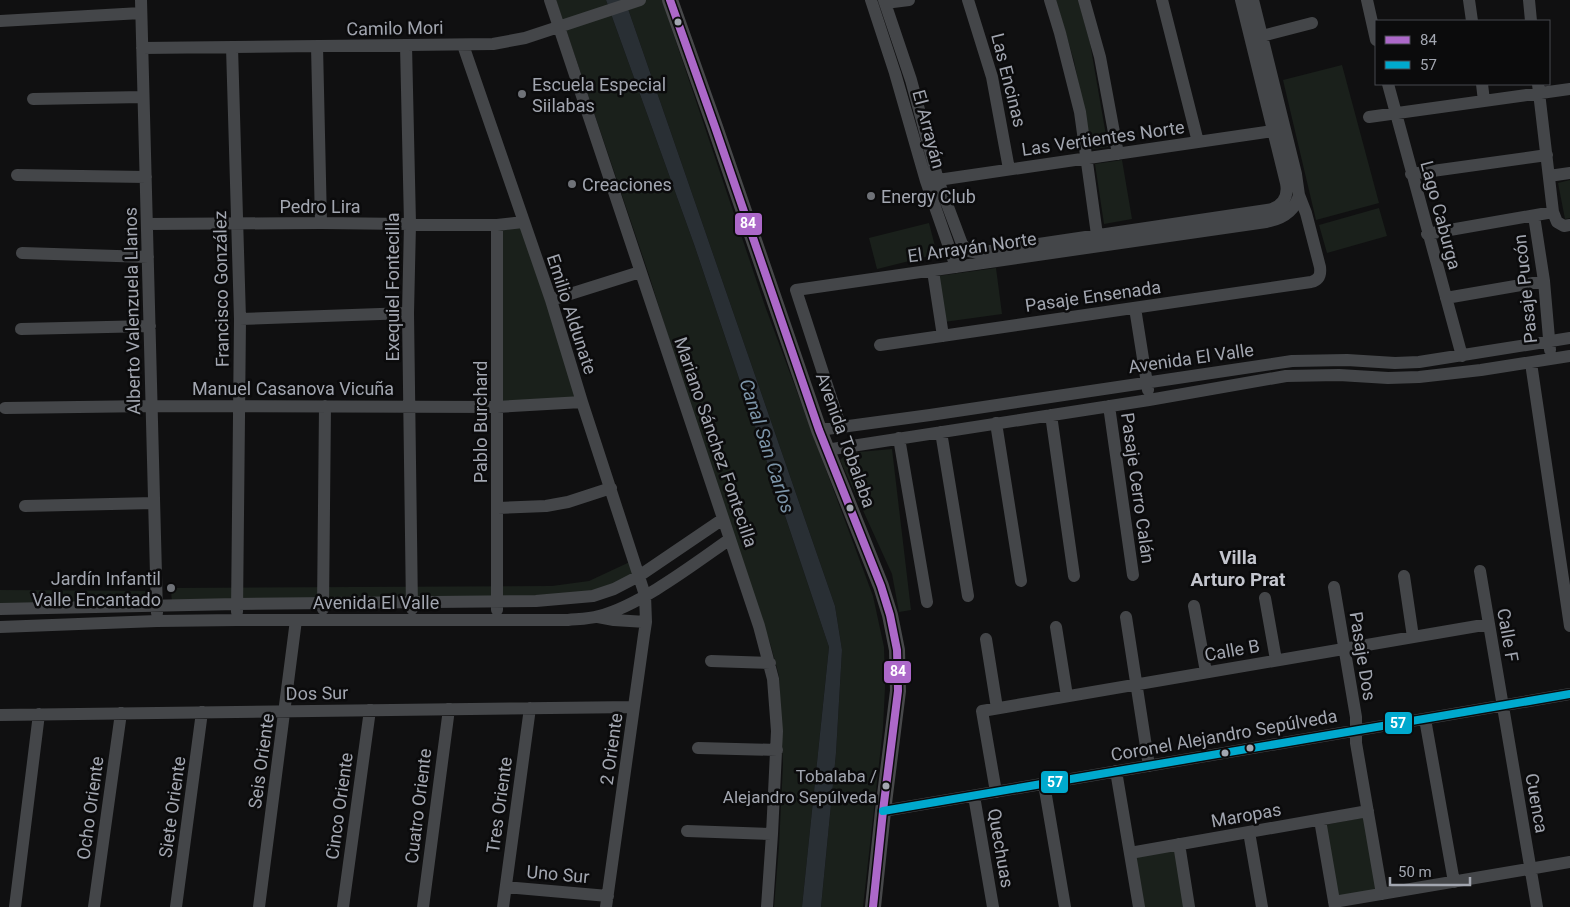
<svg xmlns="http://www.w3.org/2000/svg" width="1570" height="907" font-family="Roboto,sans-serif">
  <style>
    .green { fill: #1a201b }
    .water { fill: #292f34 }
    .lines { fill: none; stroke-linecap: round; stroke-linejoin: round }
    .minor { stroke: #444649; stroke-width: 12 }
    .major { stroke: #47484a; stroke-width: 16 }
    .bus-1-casing { stroke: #0b0b0c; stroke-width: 11 }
    .bus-2-casing { stroke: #0b0b0c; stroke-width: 11 }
    .bus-1 { stroke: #ac68c9; stroke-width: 8 }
    .bus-2 { stroke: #00a9ce; stroke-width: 8 }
    .bus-dot { fill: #a2a6b0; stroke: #0b0b0c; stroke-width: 2 }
    .poi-dot { fill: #6f7278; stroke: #0b0b0c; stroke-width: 2 }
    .labels { text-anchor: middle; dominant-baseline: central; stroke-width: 5; stroke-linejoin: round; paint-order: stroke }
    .bus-label { font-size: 17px; fill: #a2a6b0; stroke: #0b0b0c; text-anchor: end }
    .street-label { font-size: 18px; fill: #a2a6b0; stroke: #0b0b0c }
    .poi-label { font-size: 18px; fill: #a2a6b0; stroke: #0b0b0c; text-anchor: start }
    .water-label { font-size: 19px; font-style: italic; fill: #7c94a8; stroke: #0b0b0c }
    .neighbourhood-label { font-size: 19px; font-weight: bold; fill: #c3c5cd; stroke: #0b0b0c }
    .line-badge { stroke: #0b0b0c; stroke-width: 2 }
    .badge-label { font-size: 14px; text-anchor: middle; font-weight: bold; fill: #fff }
  </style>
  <rect width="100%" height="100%" fill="#101011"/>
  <path class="green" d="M556 0H606L695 247 829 647 802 907H774L779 846 783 764 779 676 770 643 729 532 649 275Z
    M625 0H662L765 306 873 596 884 647 885 687 883 728 863 907H821L836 753 842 650 835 606Z
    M1056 0H1078L1090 43 1108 147 1092 149 1074 61Z
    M1342 65 1379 203 1316 220 1283 80Z
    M1122 160 1132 219 1104 224 1095 164Z
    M1570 180V218L1565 219 1558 183Z
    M1379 208 1387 236 1327 253 1319 225Z
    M523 222 582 402 497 407V225Z
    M929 223 937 254 877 269 869 238Z
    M996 268 1002 314 944 322 938 276Z
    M892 449 911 610 899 612 892 574 840 460 848 453Z
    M634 560 639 576 593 596 172 605 171 588 552 586 589 581Z
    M0 590 157 591V606L0 609Z
    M1367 817 1380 891 1336 899 1324 825Z
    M1177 850 1187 907H1142L1133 858Z"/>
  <path class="water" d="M606 0H625L835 606 842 650 836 753 821 907H802L829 647 695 247Z"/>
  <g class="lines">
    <path class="minor" d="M141 0 157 613
      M550 0 759 626 773 679 777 731 772 834 767 907
      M871 0 895 73 926 181 956 267
      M884 0 911 80 938 180 962 244 968 251 977 253 1267 210C1281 208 1289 198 1286 183L1241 0
      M968 0 992 77 1009 169
      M1050 0 1060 33 1080 112 1098 242
      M1084 0 1100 57 1118 154
      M1162 0 1198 142
      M1367 0 1376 40
      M1469 0 1472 21
      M1529 0 1531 21
      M885 3 909 0
      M0 21 141 13
      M1262 36 1312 23
      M406 45 410 224 408 313 412 609
      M463 45 551 300 582 402 645 595 646 622 644 635 606 907
      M317 46 321 223
      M232 47 240 319 237 612
      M142 48 493 44 525 38 640 0
      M1388 84 1462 356
      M1482 84 1484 101
      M1538 84 1553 212 1557 222 1564 226 1570 225
      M33 99 143 97
      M1369 117 1570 89
      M1411 174 1547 155
      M17 175 146 177
      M1549 176 1570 173
      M938 180 1273 131
      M1534 216 1544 281 1550 350
      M147 224 321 223 497 225 523 222
      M497 225V610
      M1427 234 1553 212
      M22 253 148 257
      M933 271 943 336
      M1446 298 1544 281
      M551 300 640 272
      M1135 308 1148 390
      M240 319 408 313
      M21 329 150 326
      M880 345 1311 282C1319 280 1321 275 1320 267L1306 213 1299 195 1296 174 1253 0
      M1531 363 1570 626
      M1109 406 1133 575
      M5 408 152 406 497 407 582 402
      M1051 415 1074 576
      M996 423 1021 581
      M841 428 796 290 1266 222C1282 219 1295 211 1299 195
      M819 430 930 415 1292 361 1347 360 1395 363 1419 362 1570 338
      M941 432 968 596
      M899 438 927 602
      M826 450 1149 400 1286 376 1339 375 1388 378 1419 377 1481 370 1570 356
      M25 506 154 503
      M498 508 546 506 568 502 611 488
      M1480 571 1537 907
      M1404 576 1413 637
      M1334 587 1356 717V743L1382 894
      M1265 598 1276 660
      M1194 606 1206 672
      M0 609 237 604 536 601 593 596 614 589 639 576 723 519
      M323 609 325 406
      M598 617 614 620 646 622
      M1126 617 1149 766
      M0 627 157 621 237 620H568C578 619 589 619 599 616 641 605 694 564 730 539
      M1056 627 1067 696
      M986 639 997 708
      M711 661 770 663
      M0 715 634 707
      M1425 719 1454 882
      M698 748 777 750
      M1116 771 1139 907
      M1044 784 1065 907
      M996 792 982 711 1489 624
      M974 796 993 907
      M883 811 1570 694
      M1320 820 1335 907
      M687 831 772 834
      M1249 832 1262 907
      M1179 844 1189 907
      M1130 853 1368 811
      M506 887 608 896
      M1334 902 1570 862
      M15 907 39 714
      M94 907 121 713
      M176 907 202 712
      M259 907 296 620
      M343 907 370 710
      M423 907 449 709
      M503 907 530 708"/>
    <path class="major" d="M670 0 715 127 819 430 881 586 890 615 897 650 898 691 883 811 873 907"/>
    <defs>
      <path id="bus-1" d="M670 0 715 127 819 430 881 586 890 615 897 650 898 691 883 811 873 907"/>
      <path id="bus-2" d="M883 811 1570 694"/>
    </defs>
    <use href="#bus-1" class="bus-1-casing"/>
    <use href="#bus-2" class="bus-2-casing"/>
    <use href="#bus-1" class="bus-1"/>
    <use href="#bus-2" class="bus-2"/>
  </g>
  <g class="bus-dot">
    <circle cx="678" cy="22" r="4.5"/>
    <circle cx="850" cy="508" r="4.5"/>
    <circle cx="1250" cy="748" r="4.5"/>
    <circle cx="1225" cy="753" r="4.5"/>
    <circle cx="886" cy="786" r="4.5"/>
  </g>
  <g class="poi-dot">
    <circle cx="522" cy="94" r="5"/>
    <circle cx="572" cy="184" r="5"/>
    <circle cx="871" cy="196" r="5"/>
    <circle cx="171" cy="588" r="5"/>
  </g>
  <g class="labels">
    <g class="bus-label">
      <text x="877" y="776">Tobalaba /<tspan x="877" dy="21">Alejandro Sepúlveda</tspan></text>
    </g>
    <g class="street-label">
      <text transform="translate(395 28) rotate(-1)">Camilo Mori</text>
      <text transform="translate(1009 80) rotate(76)">Las Encinas</text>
      <text transform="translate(929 129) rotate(75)">El Arrayán</text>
      <text transform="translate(1103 138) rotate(-8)">Las Vertientes Norte</text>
      <text x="320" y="206">Pedro Lira</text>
      <text transform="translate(1441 215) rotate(75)">Lago Caburga</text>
      <text transform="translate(972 247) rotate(-8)">El Arrayán Norte</text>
      <text transform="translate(392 287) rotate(-90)">Exequiel Fontecilla</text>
      <text transform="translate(221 289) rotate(-91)">Francisco González</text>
      <text transform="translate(1525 289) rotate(-96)">Pasaje Pucón</text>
      <text transform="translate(1093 296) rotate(-8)">Pasaje Ensenada</text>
      <text transform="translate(132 311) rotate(-91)">Alberto Valenzuela Llanos</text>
      <text transform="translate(572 314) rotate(72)">Emilio Aldunate</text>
      <text transform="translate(1191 358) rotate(-8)">Avenida El Valle</text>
      <text x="293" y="388">Manuel Casanova Vicuña</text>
      <text transform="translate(480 422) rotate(-90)">Pablo Burchard</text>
      <text transform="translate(846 440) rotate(70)">Avenida Tobalaba</text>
      <text transform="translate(716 442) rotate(71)">Mariano Sánchez Fontecilla</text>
      <text transform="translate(1138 488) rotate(82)">Pasaje Cerro Calán</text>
      <text x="376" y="602">Avenida El Valle</text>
      <text transform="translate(1508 635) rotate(80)">Calle F</text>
      <text transform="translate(1232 650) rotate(-10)">Calle B</text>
      <text transform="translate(1363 656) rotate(81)">Pasaje Dos</text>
      <text transform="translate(317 693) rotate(-1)">Dos Sur</text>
      <text transform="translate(1224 735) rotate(-10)">Coronel Alejandro Sepúlveda</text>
      <text transform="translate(611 749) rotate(-82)">2 Oriente</text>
      <text transform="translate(261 761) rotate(-82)">Seis Oriente</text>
      <text transform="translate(1537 803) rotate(80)">Cuenca</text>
      <text transform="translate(499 805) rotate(-82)">Tres Oriente</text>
      <text transform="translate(339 806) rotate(-82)">Cinco Oriente</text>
      <text transform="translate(418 806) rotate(-83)">Cuatro Oriente</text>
      <text transform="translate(172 807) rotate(-82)">Siete Oriente</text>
      <text transform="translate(90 808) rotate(-82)">Ocho Oriente</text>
      <text transform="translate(1246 815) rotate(-10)">Maropas</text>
      <text transform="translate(1001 848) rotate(80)">Quechuas</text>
      <text transform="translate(558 874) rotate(5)">Uno Sur</text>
    </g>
    <g class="poi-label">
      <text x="532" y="84">Escuela Especial<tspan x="532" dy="21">Siilabas</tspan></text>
      <text x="582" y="184">Creaciones</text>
      <text x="881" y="196">Energy Club</text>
      <text x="161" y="578" text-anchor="end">Jardín Infantil<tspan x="161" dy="21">Valle Encantado</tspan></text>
    </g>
    <g class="water-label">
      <text transform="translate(767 446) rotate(72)">Canal San Carlos</text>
    </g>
    <g class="neighbourhood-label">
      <text x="1238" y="557">Villa<tspan x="1238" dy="22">Arturo Prat</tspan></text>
    </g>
  </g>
  <g class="line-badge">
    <rect x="734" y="212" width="29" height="24" rx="5" fill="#ac68c9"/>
    <rect x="883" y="660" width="29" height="24" rx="5" fill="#ac68c9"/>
    <rect x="1384" y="711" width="29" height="24" rx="5" fill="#00a9ce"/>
    <rect x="1040" y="770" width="29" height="24" rx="5" fill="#00a9ce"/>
  </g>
  <g class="badge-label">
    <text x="748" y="228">84</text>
    <text x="898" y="676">84</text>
    <text x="1398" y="728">57</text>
    <text x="1055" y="787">57</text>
  </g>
  <rect x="1375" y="20" width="175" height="65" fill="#0b0b0c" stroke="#47494e"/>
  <rect x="1385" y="36" width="25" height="8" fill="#ac68c9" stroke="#47494e"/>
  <text x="1420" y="45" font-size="15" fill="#a2a6b0">84</text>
  <rect x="1385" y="61" width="25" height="8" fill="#00a9ce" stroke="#47494e"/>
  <text x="1420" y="70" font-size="15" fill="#a2a6b0">57</text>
  <path d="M1390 877v8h80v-8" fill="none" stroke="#a2a6b0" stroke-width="2.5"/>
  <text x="1398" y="877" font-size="15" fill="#a2a6b0" stroke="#0b0b0c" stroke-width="4" paint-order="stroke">50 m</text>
</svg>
